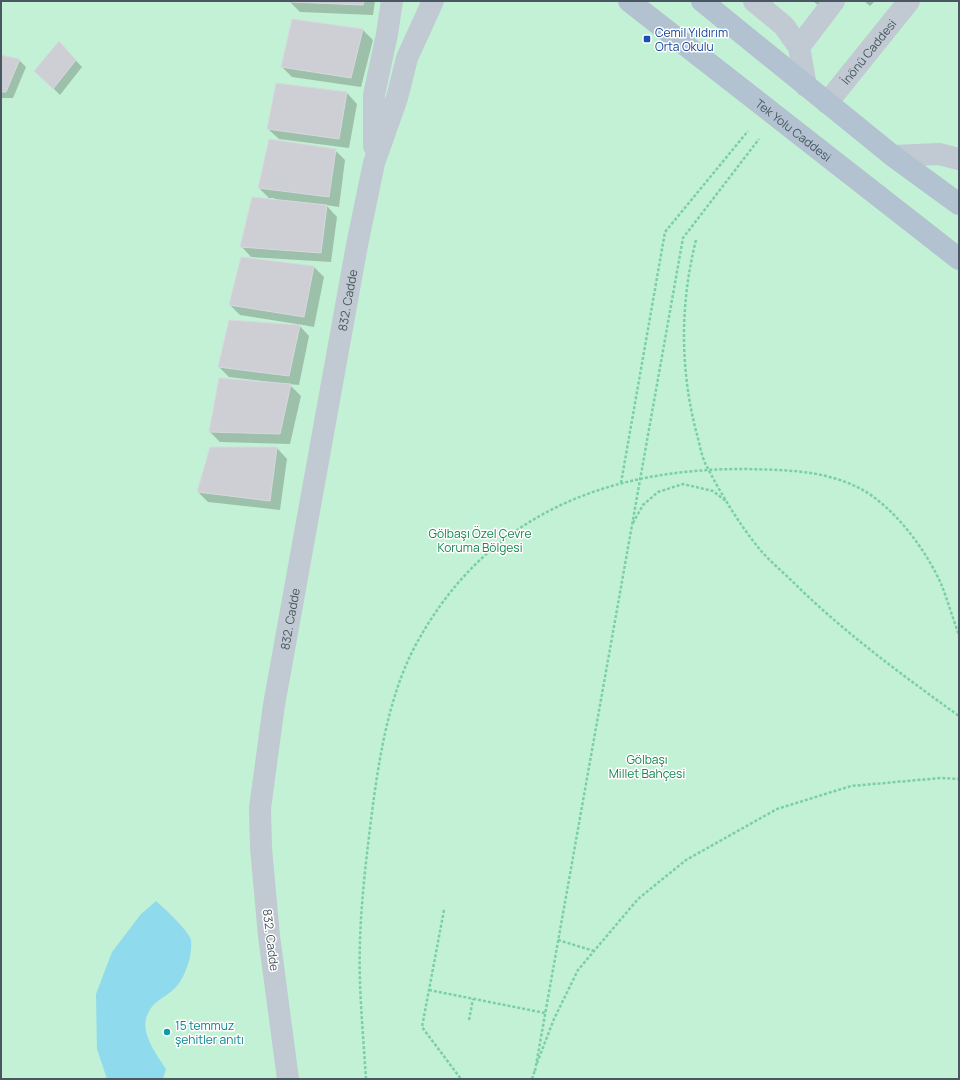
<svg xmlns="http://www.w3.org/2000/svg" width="960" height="1080" font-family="Manrope,sans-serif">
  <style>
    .green { fill: #c3f1d5 }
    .water { fill: #90daee }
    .shadow { fill: #0003 }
    .building { fill: #cdcfd5; stroke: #d7d9de }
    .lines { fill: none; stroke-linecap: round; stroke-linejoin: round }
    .path { stroke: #7ad0a6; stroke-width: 2.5; stroke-dasharray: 3 2; stroke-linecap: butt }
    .minor { stroke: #c1cad2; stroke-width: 22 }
    .major { stroke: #b3c2d1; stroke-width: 22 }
    .transit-dot { fill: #1a4fb4; stroke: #fff; stroke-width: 1.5 }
    .culture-dot { fill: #0f9aa8; stroke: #fff; stroke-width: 1.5 }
    .labels { text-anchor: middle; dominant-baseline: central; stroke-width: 3; stroke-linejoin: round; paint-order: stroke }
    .transit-label { font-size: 12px; fill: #164399; stroke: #fff; text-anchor: start }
    .street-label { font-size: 12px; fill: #4a5661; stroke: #fff }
    .park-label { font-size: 12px; fill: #17864f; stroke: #fff }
    .culture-label { font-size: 12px; fill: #0d838f; stroke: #fff; text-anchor: start }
  </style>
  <rect width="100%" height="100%" fill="#f5f3f3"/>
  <path class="green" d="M1 1H959V1079H1Z"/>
  <path class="water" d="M156 901C164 908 189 931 191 940 192 949 190 959 187 967 184 975 181 982 175 988 165 998 152 1001 147 1016 140 1033 157 1055 166 1069L163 1079H107L97 1049 96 994 112 952 141 914Z"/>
  <path class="shadow" d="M289 1H375L373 15 300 12Z
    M813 1H823L819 6Z
    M864 1H875L870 6Z
    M363 30 373 40 361 87 292 77 282 67Z
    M65 49 82 67 60 95 36 71Z
    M1 56 19 60 26 67 13 98H1Z
    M347 93 357 104 349 148 279 139 268 129Z
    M335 150 345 160 339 207 326 205 337 217 331 262 251 257 241 246 275 198H269L259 188Z
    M242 258 314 267 324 277 314 327 298 324 309 336 299 385 289 384 301 396 290 444 220 442 210 432 270 384V382L229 377 219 367 296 325 297 324 240 315 230 305Z
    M277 448 287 459 280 510 208 502 198 492Z"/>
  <path class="building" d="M288 1H364L363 5 289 2Z
    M292 19 363 29 351 78 281 67Z
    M59 41 76 60 53 89 34 71Z
    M1 55 20 59 6 92H1Z
    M276 83 347 92 339 139 267 129Z
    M269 139 336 149 329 197 258 188Z
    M252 197 327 205 321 253 240 247Z
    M241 257 314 266 304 317 229 305Z
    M229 320 300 325 289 376 218 367Z
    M219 378 291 384 280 434 209 432Z
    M210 447H277L270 501 197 492Z"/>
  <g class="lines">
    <path class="path" d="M696 240C680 304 680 368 696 431 699 441 701 454 705 463 721 494 740 526 762 552 772 563 784 573 795 584 845 633 902 675 959 716
      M621 483 665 232 748 131
      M633 523 643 505 658 492 683 484 713 491 727 502
      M444 910 422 1027 461 1079
      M558 940 594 951
      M429 990 545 1013
      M469 1020 473 999
      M537 1063 554 1019 578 970 638 899 686 860 777 809 851 786 941 778 959 779
      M535 1071 683 238 759 139
      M366 1079C364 1047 361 1014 360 982 358 925 365 868 372 812 379 759 388 701 412 652 481 518 602 468 747 469 785 470 824 470 859 488 893 505 927 551 942 586 948 602 953 619 959 635
      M532 1079 535 1070"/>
    <g class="minor">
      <path d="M754 1 784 26 799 47 806 86"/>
      <path d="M799 47 834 1"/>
      <path id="s1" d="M827 103 909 1"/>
      <path d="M374 146V95L387 34 392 1"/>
      <path d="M893 156 939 154 959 159"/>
      <path id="s2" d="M288 1079 269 936 261 848 260 808 274 705 357 245 374 163 397 98 407 58 433 1"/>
    </g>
    <g class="major">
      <path id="s3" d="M629 1 959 259"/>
      <path d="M702 1 893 156 959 204"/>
    </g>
  </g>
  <rect class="transit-dot" x="643" y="35" width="8" height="8" rx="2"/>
  <circle class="culture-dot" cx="167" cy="1032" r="4"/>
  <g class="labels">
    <g class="transit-label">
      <text x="655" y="32">Cemil Yıldırım<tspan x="655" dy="14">Orta Okulu</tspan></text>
    </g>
    <g class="street-label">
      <text stroke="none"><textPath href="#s1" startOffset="66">İnönü Caddesi</textPath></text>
      <text stroke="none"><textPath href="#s3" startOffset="209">Tek Yolu Caddesi</textPath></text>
      <text stroke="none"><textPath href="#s2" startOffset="788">832. Cadde</textPath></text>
      <text stroke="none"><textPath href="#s2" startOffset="464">832. Cadde</textPath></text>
      <text transform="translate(271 940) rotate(83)">832. Cadde</text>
    </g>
    <g class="park-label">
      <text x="480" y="533">Gölbaşı Özel Çevre<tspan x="480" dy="14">Koruma Bölgesi</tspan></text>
      <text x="647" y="759">Gölbaşı<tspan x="647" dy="14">Millet Bahçesi</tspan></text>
    </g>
    <g class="culture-label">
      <text x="175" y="1025">15 temmuz<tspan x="175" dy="14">şehitler anıtı</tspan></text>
    </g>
  </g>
  <rect width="960" height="1080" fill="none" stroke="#4a5661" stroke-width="4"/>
</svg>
